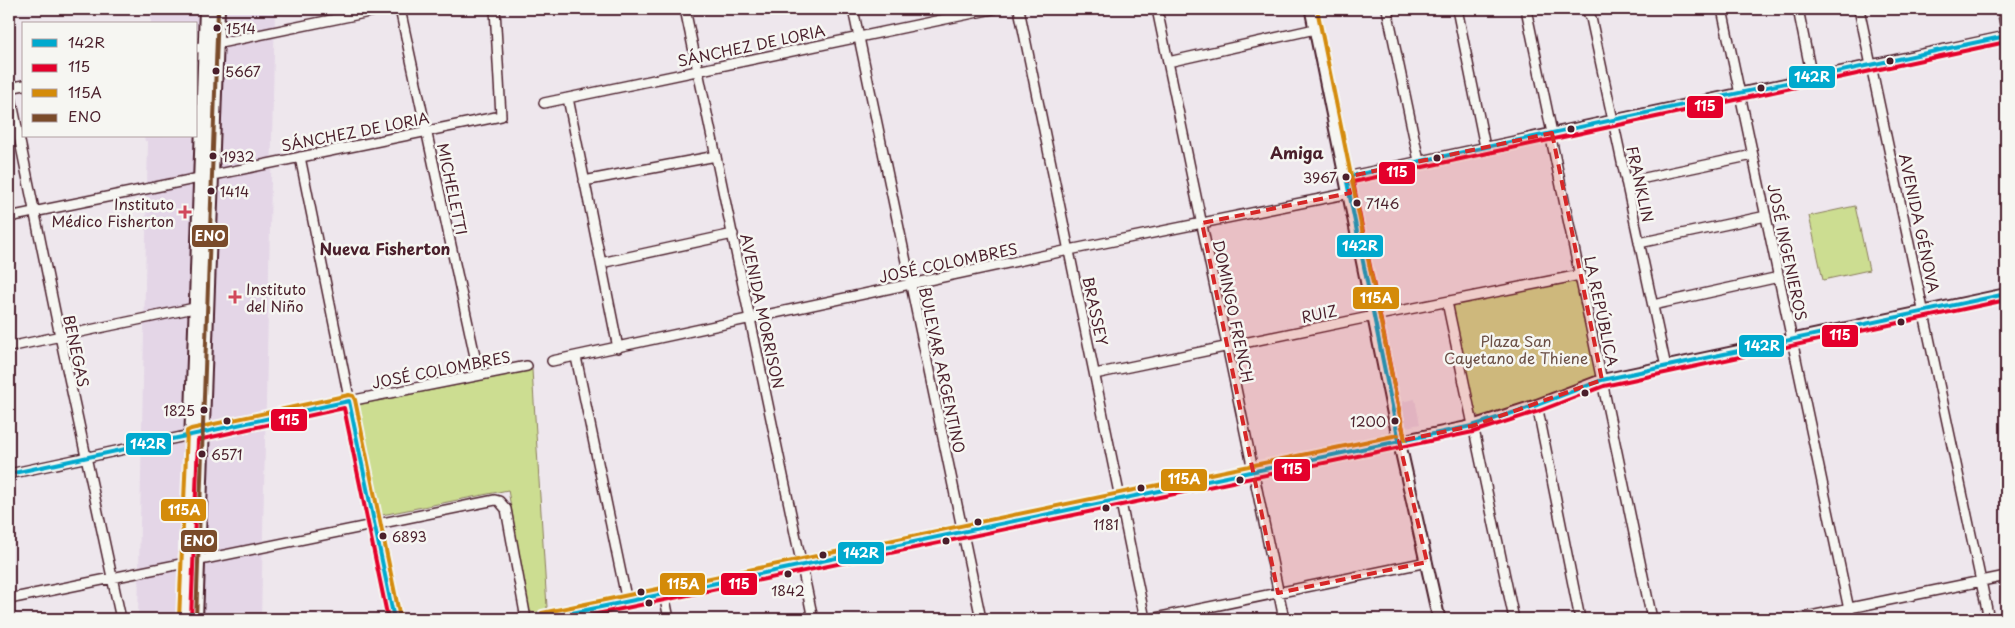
<svg xmlns="http://www.w3.org/2000/svg" width="2015" height="628" font-family="'Playpen Sans',sans-serif">
  <style>
    .built { fill: #e4d6e7 }
    .green { fill: #ccdd91; stroke: #8b7e5e }
    .lines { fill: none; stroke-linecap: round; stroke-linejoin: round }
    .minor-casing { stroke: #4a1f2b; stroke-width: 12 }
    .tertiary-casing { stroke: #4a1f2b; stroke-width: 14 }
    .secondary-casing { stroke: #4a1f2b; stroke-width: 15 }
    .primary-casing { stroke: #4a1f2b; stroke-width: 16 }
    .minor { stroke: #f6f6f2; stroke-width: 9 }
    .tertiary { stroke: #f6f6f2; stroke-width: 10 }
    .secondary { stroke: #f6f6f2; stroke-width: 11 }
    .primary { stroke: #f6f6f2; stroke-width: 12 }
    .bus-1-casing { stroke: #f6f6f2; stroke-width: 8 }
    .bus-2-casing { stroke: #f6f6f2; stroke-width: 8 }
    .bus-3-casing { stroke: #f6f6f2; stroke-width: 8 }
    .bus-4-casing { stroke: #f6f6f2; stroke-width: 8 }
    .bus-1 { stroke: #00a9ce; stroke-width: 4 }
    .bus-2 { stroke: #e4002b; stroke-width: 4 }
    .bus-3 { stroke: #d48b09; stroke-width: 4 }
    .bus-4 { stroke: #7a4b2a; stroke-width: 4 }
    .marked { fill: #d62828; fill-opacity: 0.2; stroke: #d62828; stroke-width: 4; stroke-dasharray: 10 6; stroke-linejoin: round }
    .bus-dot { fill: #4a1f2b; stroke: #f6f6f2; stroke-width: 2 }
    .poi-dot { fill: #d1495b; stroke: #f6f6f2; stroke-width: 2 }
    .labels { text-anchor: middle; dominant-baseline: central; stroke-width: 5; stroke-linejoin: round; paint-order: stroke }
    .bus-label { font-size: 14px; fill: #4a1f2b; stroke: #f6f6f2; text-anchor: start }
    .street-label { font-size: 15px; fill: #4a1f2b; stroke: #f6f6f2 }
    .poi-label { font-size: 15px; fill: #4a1f2b; stroke: #f6f6f2; text-anchor: end }
    .park-label { font-size: 15px; fill: #6a4e44; stroke: #f6f6f2 }
    .neighbourhood-label { font-size: 16px; font-weight: bold; fill: #4a1f2b; stroke: #f6f6f2 }
    .line-badge { stroke: #f6f6f2; stroke-width: 2 }
    .badge-label { font-size: 14px; text-anchor: middle; font-weight: bold; fill: #fff }
  </style>
  <rect width="100%" height="100%" fill="#eee7ed"/>
  <filter id="ink" filterUnits="userSpaceOnUse"><feTurbulence type="fractalNoise" baseFrequency=".02" numOctaves="2"/><feDisplacementMap in="SourceGraphic" scale="10" xChannelSelector="R" yChannelSelector="G"/><feConvolveMatrix kernelMatrix="1 2 1 2 8 2 1 2 1" color-interpolation-filters="sRGB"/></filter>
  <g filter="url(#ink)">
    <path class="built" d="M151 9H275L261 619H138L148 141H145L144 136H196V24H151Z
      M1415 399 1420 424 1406 427 1401 402Z"/>
    <path class="green" d="M1855 206 1869 270 1823 280 1809 216Z
      M1573 279 1584 299 1598 373 1596 379 1481 419 1472 409 1452 314 1454 306 1461 302Z
      M532 370 547 607 544 611 534 613 529 611 508 490 382 515 379 513 358 405Z"/>
    <g class="lines">
      <defs>
        <path id="minor" d="M400 9 479 375
          M685 9 813 619
          M853 9 981 619
          M1019 9 1145 619
          M1157 9 1284 619
          M1387 9 1419 161
          M1457 9 1485 147
          M1526 9 1552 133V143L1652 619
          M1586 9 1591 18 1666 367
          M1722 9 1851 619
          M1798 9 1812 78
          M1859 9 1989 619
          M2002 9 2006 30
          M196 48 384 9
          M1168 62 1315 29
          M9 88 60 336 121 619
          M9 88 24 85
          M568 98 618 348
          M544 103 993 9
          M300 157 394 619
          M1346 177 2006 36
          M584 181 716 156
          M1626 182 1753 155
          M9 217 501 116 495 9
          M1639 243 1766 216
          M601 263 733 234
          M1447 302 1514 619
          M1653 305 1779 277
          M9 347 199 307
          M576 357 627 602
          M552 361 1069 250 1350 193
          M1095 374 1374 316 1580 275
          M1537 405 1580 619
          M9 474 349 401 527 366
          M664 594 669 619
          M9 599 495 500 499 501 506 509 526 619
          M1151 619 1427 562
          M1796 619 2006 576"/>
        <path id="tertiary" d="M543 619 1472 426 1537 405 1602 380 2006 294"/>
        <path id="secondary" d="M1311 9 1399 441 1439 619"/>
        <path id="primary" d="M185 619 206 9
          M196 619 218 9"/>
      </defs>
      <use href="#minor" class="minor-casing"/>
      <use href="#tertiary" class="tertiary-casing"/>
      <use href="#secondary" class="secondary-casing"/>
      <use href="#primary" class="primary-casing"/>
      <use href="#minor" class="minor"/>
      <use href="#tertiary" class="tertiary"/>
      <use href="#secondary" class="secondary"/>
      <use href="#primary" class="primary"/>
      <defs>
        <path id="bus-1" d="M1399 441 1346 177 2006 36
          M9 474 349 401 394 619
          M543 619 1472 426 1537 405 1602 380 2006 294"/>
        <path id="bus-2" d="M1405 440 1353 182 2006 42
          M191 619 198 440 344 408 388 619
          M573 619 1473 432 1539 411 1604 386 2006 300"/>
        <path id="bus-3" d="M1317 9 1405 440
          M542 613 1398 435
          M179 619 187 431 191 429 349 395 353 396 355 400 400 618"/>
        <path id="bus-4" d="M196 619 218 9"/>
      </defs>
      <use href="#bus-1" class="bus-1-casing"/>
      <use href="#bus-2" class="bus-2-casing"/>
      <use href="#bus-3" class="bus-3-casing"/>
      <use href="#bus-4" class="bus-4-casing"/>
      <use href="#bus-1" class="bus-1"/>
      <use href="#bus-2" class="bus-2"/>
      <use href="#bus-3" class="bus-3"/>
      <use href="#bus-4" class="bus-4"/>
    </g>
  </g>
  <path class="marked" d="M1552 133 1602 380 1472 426 1399 441 1427 562 1278 593 1202 223 1350 193 1346 177Z"/>
  <g class="bus-dot">
    <circle cx="217" cy="28" r="4.5"/>
    <circle cx="1890" cy="61" r="4.5"/>
    <circle cx="216" cy="71" r="4.5"/>
    <circle cx="1761" cy="88" r="4.5"/>
    <circle cx="1571" cy="129" r="4.5"/>
    <circle cx="213" cy="156" r="4.5"/>
    <circle cx="1437" cy="158" r="4.5"/>
    <circle cx="1346" cy="177" r="4.5"/>
    <circle cx="211" cy="191" r="4.5"/>
    <circle cx="1357" cy="203" r="4.5"/>
    <circle cx="1901" cy="322" r="4.5"/>
    <circle cx="1585" cy="393" r="4.5"/>
    <circle cx="204" cy="410" r="4.5"/>
    <circle cx="227" cy="421" r="4.5"/>
    <circle cx="1395" cy="421" r="4.5"/>
    <circle cx="202" cy="454" r="4.5"/>
    <circle cx="1240" cy="480" r="4.5"/>
    <circle cx="1141" cy="488" r="4.5"/>
    <circle cx="1106" cy="508" r="4.5"/>
    <circle cx="978" cy="522" r="4.5"/>
    <circle cx="383" cy="536" r="4.5"/>
    <circle cx="946" cy="541" r="4.5"/>
    <circle cx="823" cy="555" r="4.5"/>
    <circle cx="788" cy="574" r="4.5"/>
    <circle cx="641" cy="592" r="4.5"/>
    <circle cx="649" cy="603" r="4.5"/>
  </g>
  <g class="poi-dot">
    <path d="M182.5 204.5h5v5h5v5h-5v5h-5v-5h-5v-5h5z"/>
    <path d="M232.5 289.5h5v5h5v5h-5v5h-5v-5h-5v-5h5z"/>
  </g>
  <g class="labels">
    <g class="bus-label">
      <text x="226" y="28">1514</text>
      <text x="225" y="71">5667</text>
      <text x="222" y="156">1932</text>
      <text x="1337" y="177" text-anchor="end">3967</text>
      <text x="220" y="191">1414</text>
      <text x="1366" y="203">7146</text>
      <text x="195" y="410" text-anchor="end">1825</text>
      <text x="1386" y="421" text-anchor="end">1200</text>
      <text x="211" y="454">6571</text>
      <text x="1106" y="524" text-anchor="middle">1181</text>
      <text x="392" y="536">6893</text>
      <text x="788" y="590" text-anchor="middle">1842</text>
    </g>
    <g class="street-label">
      <text transform="translate(751 45) rotate(-12)">SÁNCHEZ DE LORIA</text>
      <text transform="translate(355 131) rotate(-11)">SÁNCHEZ DE LORIA</text>
      <text transform="translate(1641 184) rotate(78)">FRANKLIN</text>
      <text transform="translate(453 189) rotate(78)">MICHELETTI</text>
      <text transform="translate(1920 223) rotate(78)">AVENIDA GÉNOVA</text>
      <text transform="translate(1788 252) rotate(78)">JOSÉ INGENIEROS</text>
      <text transform="translate(948 262) rotate(-12)">JOSÉ COLOMBRES</text>
      <text transform="translate(763 311) rotate(78)">AVENIDA MORRISON</text>
      <text transform="translate(1096 311) rotate(78)">BRASSEY</text>
      <text transform="translate(1234 311) rotate(78)">DOMINGO FRENCH</text>
      <text transform="translate(1602 311) rotate(78)">LA REPÚBLICA</text>
      <text transform="translate(1319 313) rotate(-12)">RUIZ</text>
      <text transform="translate(77 351) rotate(78)">BENEGAS</text>
      <text transform="translate(441 369) rotate(-11)">JOSÉ COLOMBRES</text>
      <text transform="translate(943 370) rotate(78)">BULEVAR ARGENTINO</text>
    </g>
    <g class="poi-label">
      <text x="174" y="203">Instituto<tspan x="174" dy="17">Médico Fisherton</tspan></text>
      <text x="246" y="288" text-anchor="start">Instituto<tspan x="246" dy="17">del Niño</tspan></text>
    </g>
    <g class="park-label">
      <text x="1516" y="340">Plaza San<tspan x="1516" dy="17">Cayetano de Thiene</tspan></text>
    </g>
    <g class="neighbourhood-label">
      <text x="1297" y="152">Amiga</text>
      <text x="385" y="248">Nueva Fisherton</text>
    </g>
  </g>
  <g class="line-badge">
    <rect x="1788" y="65" width="48" height="24" rx="5" fill="#00a9ce"/>
    <rect x="1686" y="95" width="38" height="24" rx="5" fill="#e4002b"/>
    <rect x="1378" y="161" width="38" height="24" rx="5" fill="#e4002b"/>
    <rect x="191" y="224" width="38" height="24" rx="5" fill="#7a4b2a"/>
    <rect x="1336" y="234" width="48" height="24" rx="5" fill="#00a9ce"/>
    <rect x="1352" y="286" width="48" height="24" rx="5" fill="#d48b09"/>
    <rect x="1821" y="324" width="38" height="24" rx="5" fill="#e4002b"/>
    <rect x="1738" y="334" width="47" height="24" rx="5" fill="#00a9ce"/>
    <rect x="270" y="408" width="38" height="24" rx="5" fill="#e4002b"/>
    <rect x="125" y="432" width="47" height="24" rx="5" fill="#00a9ce"/>
    <rect x="1273" y="458" width="38" height="24" rx="5" fill="#e4002b"/>
    <rect x="1160" y="468" width="48" height="24" rx="5" fill="#d48b09"/>
    <rect x="160" y="498" width="47" height="24" rx="5" fill="#d48b09"/>
    <rect x="180" y="529" width="38" height="24" rx="5" fill="#7a4b2a"/>
    <rect x="837" y="541" width="48" height="24" rx="5" fill="#00a9ce"/>
    <rect x="659" y="572" width="47" height="24" rx="5" fill="#d48b09"/>
    <rect x="720" y="572" width="38" height="24" rx="5" fill="#e4002b"/>
  </g>
  <g class="badge-label">
    <text x="1812" y="82">142R</text>
    <text x="1705" y="111">115</text>
    <text x="1397" y="177">115</text>
    <text x="210" y="241">ENO</text>
    <text x="1360" y="251">142R</text>
    <text x="1376" y="303">115A</text>
    <text x="1840" y="340">115</text>
    <text x="1762" y="351">142R</text>
    <text x="289" y="425">115</text>
    <text x="148" y="449">142R</text>
    <text x="1292" y="474">115</text>
    <text x="1184" y="484">115A</text>
    <text x="184" y="515">115A</text>
    <text x="199" y="546">ENO</text>
    <text x="861" y="558">142R</text>
    <text x="683" y="589">115A</text>
    <text x="739" y="589">115</text>
  </g>
  <rect width="2015" height="628" fill="none" stroke="#f6f6f2" stroke-width="30"/>
  <rect x="15" y="15" width="1985" height="598" fill="none" stroke="#4a1f2b" stroke-width="2" filter="url(#ink)"/>
  <rect x="22" y="22" width="175" height="115" fill="#f6f6f2" stroke="#b1a0a2"/>
  <rect x="32" y="39" width="25" height="8" fill="#00a9ce" stroke="#b1a0a2"/>
  <text x="68" y="48" font-size="15" fill="#4a1f2b">142R</text>
  <rect x="32" y="64" width="25" height="8" fill="#e4002b" stroke="#b1a0a2"/>
  <text x="68" y="72" font-size="15" fill="#4a1f2b">115</text>
  <rect x="32" y="89" width="25" height="8" fill="#d48b09" stroke="#b1a0a2"/>
  <text x="68" y="98" font-size="15" fill="#4a1f2b">115A</text>
  <rect x="32" y="114" width="25" height="8" fill="#7a4b2a" stroke="#b1a0a2"/>
  <text x="68" y="122" font-size="15" fill="#4a1f2b">ENO</text>
</svg>
